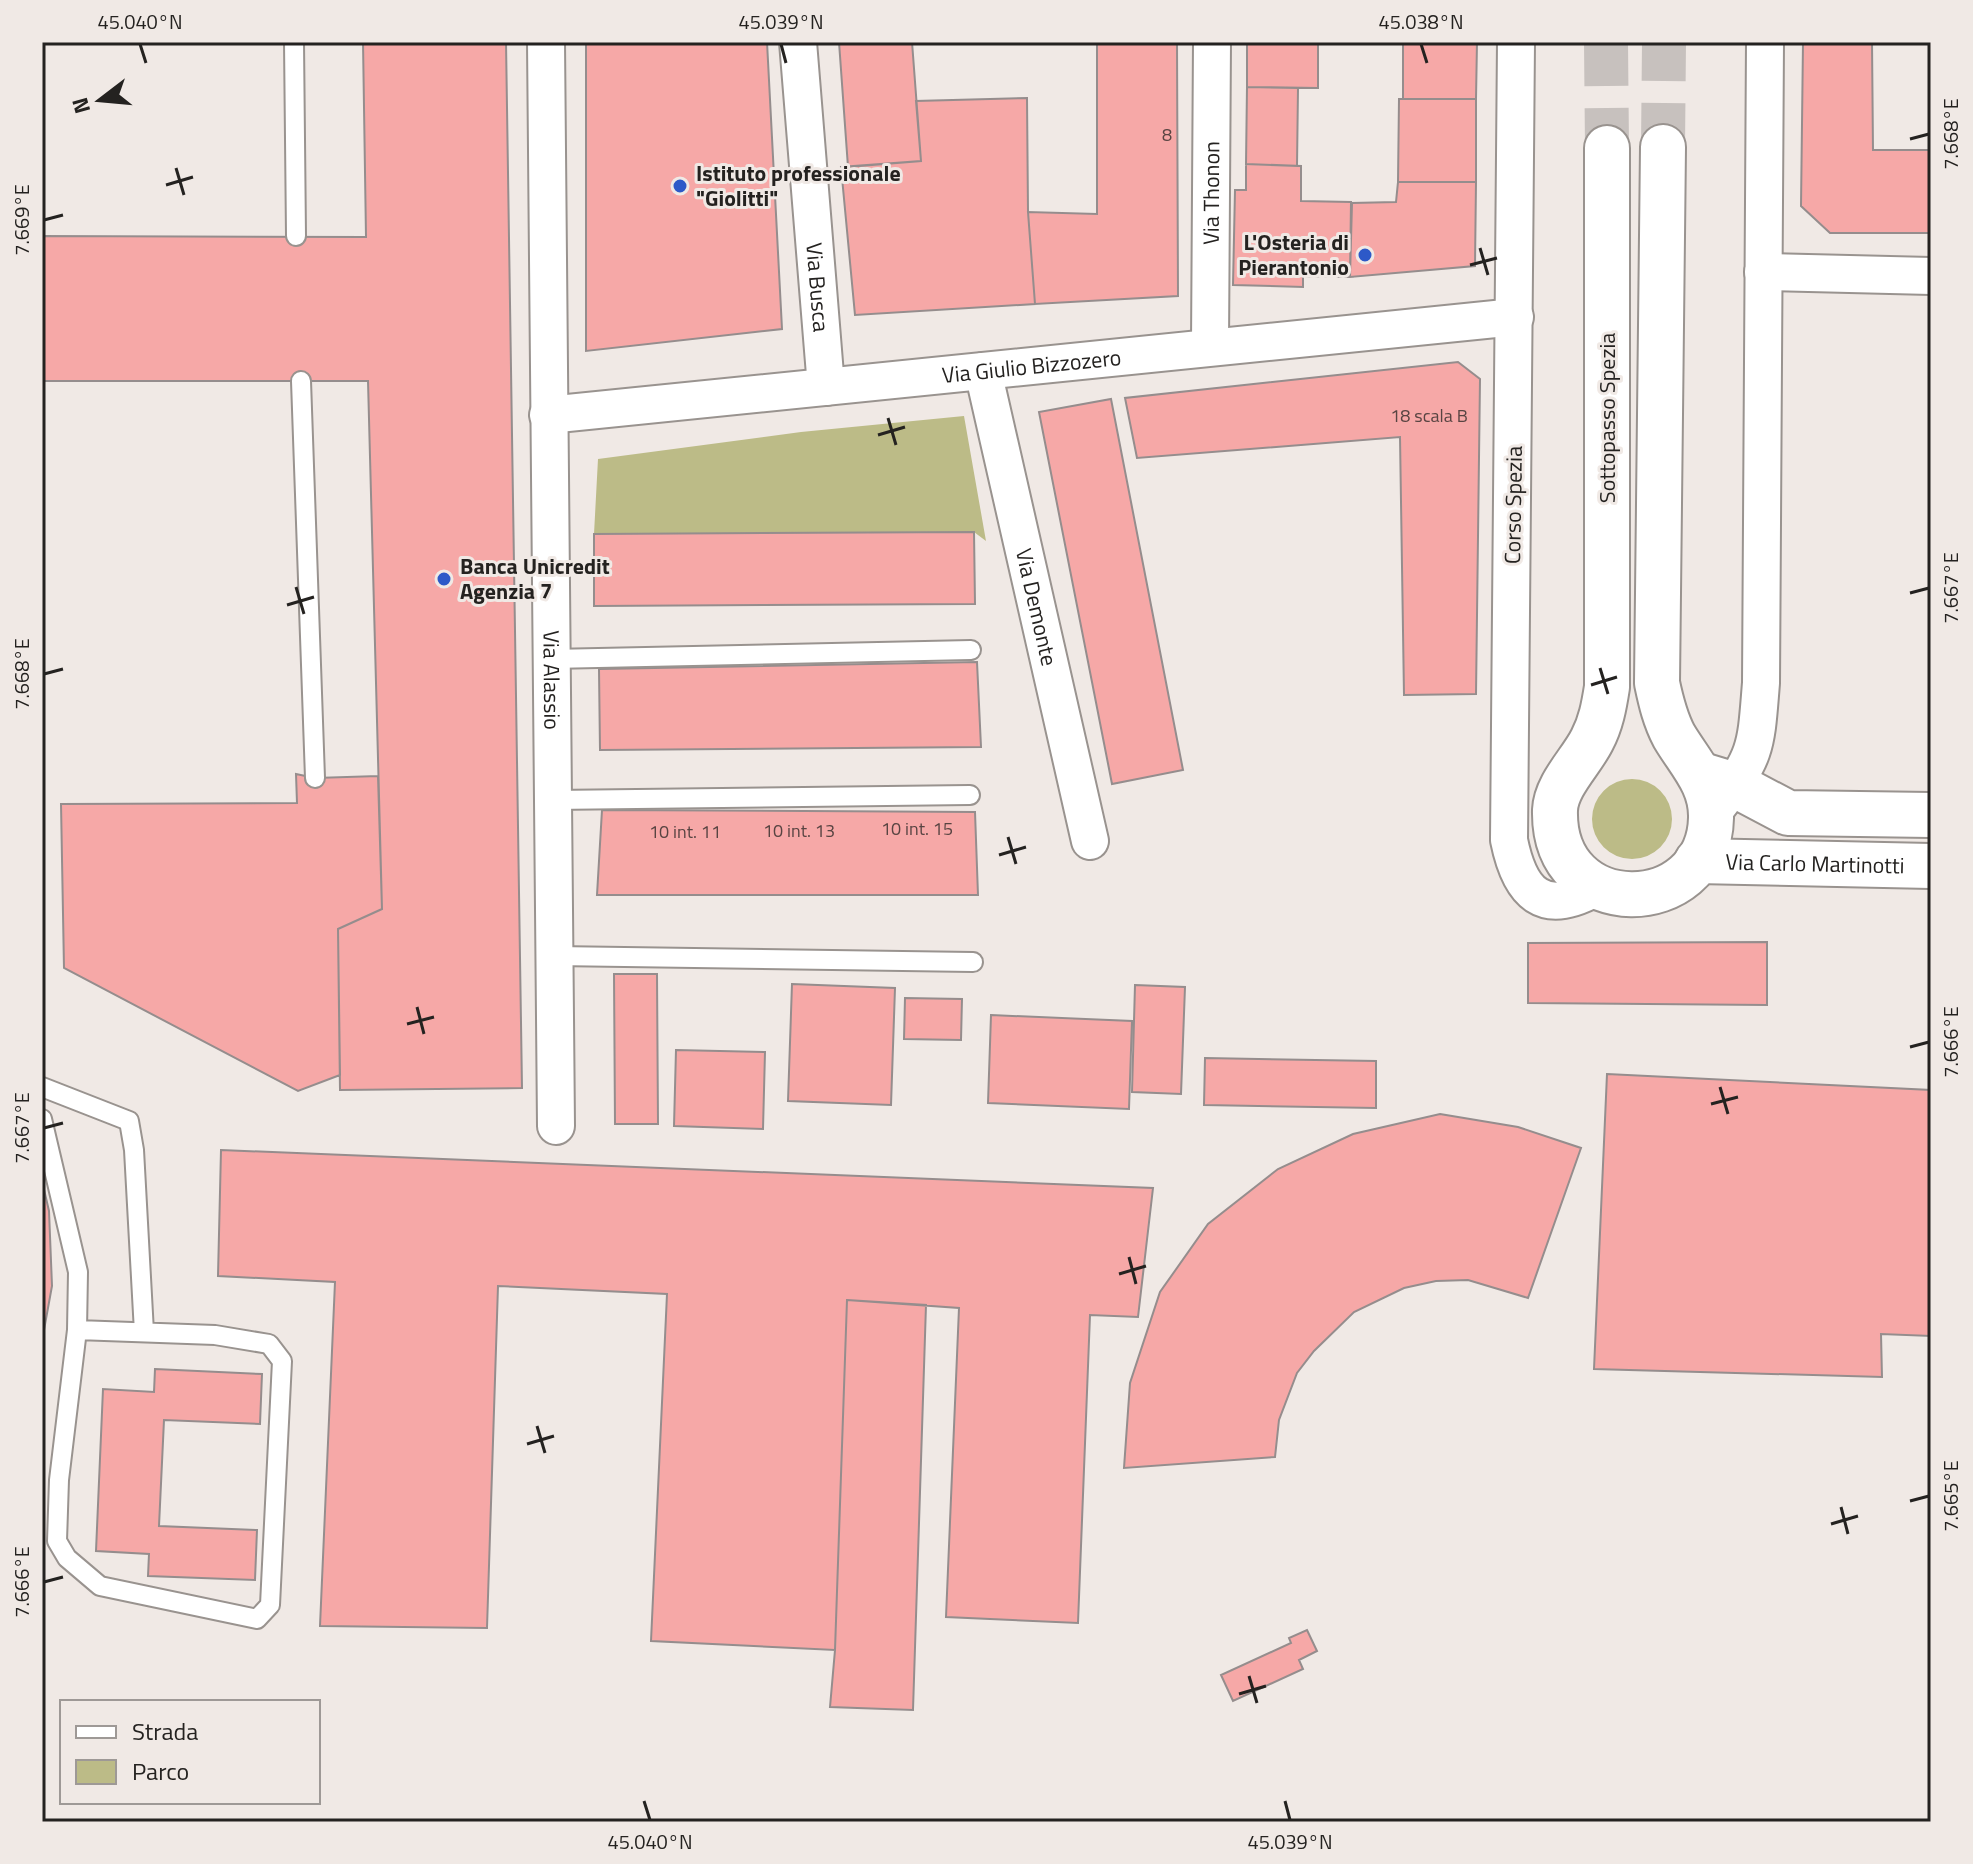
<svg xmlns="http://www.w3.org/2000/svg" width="1973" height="1864" font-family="'Titillium Web',sans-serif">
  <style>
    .green { fill: #bcbb87 }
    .building { fill: #f6a8a7; stroke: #958d8d; stroke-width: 2 }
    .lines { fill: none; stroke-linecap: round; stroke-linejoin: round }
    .tertiary-tunnel { stroke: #c7c1be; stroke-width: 44; stroke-dasharray: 44 22; stroke-linecap: butt }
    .service-casing { stroke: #99938f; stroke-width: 22 }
    .minor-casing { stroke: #99938f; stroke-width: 40 }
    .tertiary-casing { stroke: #99938f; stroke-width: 48 }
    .service { stroke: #fff; stroke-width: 18 }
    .minor { stroke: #fff; stroke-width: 36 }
    .tertiary { stroke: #fff; stroke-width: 44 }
    .ticks { fill: none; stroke: #242220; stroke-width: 3 }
    .poi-dot { fill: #2d59c8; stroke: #f0e9e5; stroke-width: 3 }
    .labels { text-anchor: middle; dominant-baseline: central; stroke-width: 6; stroke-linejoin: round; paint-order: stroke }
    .number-label { font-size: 18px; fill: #584442 }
    .poi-label { font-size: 22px; font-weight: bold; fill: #242220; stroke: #f0e9e5; text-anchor: start }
    .street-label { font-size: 22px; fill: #242220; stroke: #f0e9e5 }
    .neatline { fill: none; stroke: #242220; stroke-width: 3 }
    .ticks-label { font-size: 20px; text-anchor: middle; fill: #242220 }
  </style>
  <rect width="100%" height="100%" fill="#f0e9e5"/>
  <path class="green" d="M964 416 986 541 974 532 594 534 598 459 801 432Z
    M1592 819a40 40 0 1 1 80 0a40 40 0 1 1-80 0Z"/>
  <path class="building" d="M363 42H506L522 1088 340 1090 338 929 382 909 368 381H42V236L366 237Z
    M586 42H767L782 329 586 351Z
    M839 42H912L921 161 848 167Z
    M1097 42H1177L1178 296 1035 304 1028 212 1097 214Z
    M1247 42H1318V88L1247 87Z
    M1403 42H1477L1476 99H1403Z
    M1803 42H1872L1873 150H1931V233H1830L1801 206Z
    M1247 87 1298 88 1297 166 1246 164Z
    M1027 98 1028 212 1035 304 855 315 841 167 921 161 916 101Z
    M1399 99H1476V182H1398Z
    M1246 164 1301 166V201L1351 202 1350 277 1303 276V287L1233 285 1235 190H1246Z
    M1398 182H1476L1475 266 1350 277 1352 203 1396 202Z
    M1458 362 1480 379 1476 694 1404 695 1400 437 1137 458 1125 398Z
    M1111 399 1183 770 1112 784 1039 412Z
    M974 532 975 604 594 606V534Z
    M977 662 981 747 600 750 599 669Z
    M296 774 315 778 378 776 382 909 338 929 340 1075 298 1091 64 968 61 804 297 803Z
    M602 810 975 812 978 895H597Z
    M1767 942V1005L1528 1003V943Z
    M614 974H657L658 1124H615Z
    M792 984 895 988 891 1105 788 1101Z
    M1135 985 1185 987 1181 1094 1132 1092Z
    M905 998 962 999 961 1040 904 1039Z
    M991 1015 1132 1021 1129 1109 988 1103Z
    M676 1050 765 1052 763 1129 674 1126Z
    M1205 1058 1376 1061V1108L1204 1105Z
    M1607 1074 1931 1090V1336L1881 1334 1882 1377 1594 1369Z
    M1440 1114 1518 1127 1581 1148 1528 1298 1468 1280 1436 1281 1404 1288 1354 1312 1314 1351 1297 1373 1279 1420 1275 1457 1124 1468 1130 1383 1160 1292 1208 1224 1278 1169 1353 1134Z
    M221 1150 1153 1188 1138 1317 1090 1315 1078 1623 946 1617 959 1308 847 1300 835 1650 651 1641 667 1294 498 1286 487 1628 320 1626 335 1282 218 1276Z
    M42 1181 49 1211 52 1286 42 1341Z
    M847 1300 926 1305 913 1710 830 1707 835 1650Z
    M155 1369 262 1374 260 1424 164 1420 159 1526 257 1530 255 1580 148 1576 149 1554 96 1551 103 1389 154 1392Z
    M1307 1630 1317 1651 1299 1660 1303 1669 1233 1701 1221 1675 1291 1643 1289 1638Z"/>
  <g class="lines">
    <path class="tertiary-tunnel" d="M1606 42 1607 148
      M1663 147 1664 42"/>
    <defs>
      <path id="service" d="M294 42 296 236
        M301 381 315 778
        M551 659 971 650
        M552 800 970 795
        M555 956 973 962
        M42 1087 129 1121 134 1150 144 1332
        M42 1119 78 1272 77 1330 59 1480 57 1541 67 1558 100 1586 257 1619 270 1605 282 1361 269 1344 215 1335 77 1330"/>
      <g id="minor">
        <path id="s1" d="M546 42 556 1126"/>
        <path id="s2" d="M798 42 826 387"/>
        <path d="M1516 42 1509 840C1520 894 1543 917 1595 888"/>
        <path d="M1763 272 1931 276"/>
        <path id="s3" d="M1210 345 1212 42"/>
        <path id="s4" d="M983 371 1090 841"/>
        <path id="s5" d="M548 415 1515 317"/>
        <path d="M1719 805C1758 755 1756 743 1761 683L1765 42"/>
      </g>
      <g id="tertiary">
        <path d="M1607 148V687C1604 706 1601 723 1592 740 1581 762 1556 785 1555 810 1552 923 1709 919 1711 818 1712 784 1690 763 1674 736 1665 719 1661 702 1657 683L1663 147"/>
        <path d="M1702 775 1735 785 1788 813 1931 815"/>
        <path id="s6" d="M1697 861 1931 866"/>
      </g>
    </defs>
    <use href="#service" class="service-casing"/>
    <use href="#minor" class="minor-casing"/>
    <use href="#tertiary" class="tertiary-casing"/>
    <use href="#service" class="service"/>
    <use href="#minor" class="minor"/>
    <use href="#tertiary" class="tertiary"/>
  </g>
  <path class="ticks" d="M140 44 146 63M781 44 786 63M1421 44 1427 63M1910 139 1929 134M176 168 184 195M166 185 193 177M44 220 63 215M1480 248 1488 275M1470 265 1497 258M888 418 896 445M878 435 905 427M296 587 304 614M1910 593 1929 588M287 605 314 597M1600 668 1608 694M44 674 63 669M1591 685 1617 677M1008 837 1016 864M999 855 1026 847M417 1007 424 1034M407 1024 434 1017M1910 1047 1929 1042M1720 1087 1728 1114M1711 1104 1738 1097M44 1128 63 1123M1129 1257 1136 1284M1119 1274 1146 1266M537 1426 545 1453M527 1444 554 1436M1910 1501 1929 1496M1841 1507 1848 1534M1831 1524 1858 1516M44 1582 63 1577M1249 1676 1257 1703M1239 1694 1266 1686M644 1801 650 1820M1285 1801 1290 1820"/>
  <g class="poi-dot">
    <circle cx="680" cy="186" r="8"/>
    <circle cx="1365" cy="255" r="8"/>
    <circle cx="444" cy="579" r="8"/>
  </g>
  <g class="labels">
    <g class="number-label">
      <text x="1167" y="134">8</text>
      <text x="1429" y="415">18 scala B</text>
      <text x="917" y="828">10 int. 15</text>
      <text x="799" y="830">10 int. 13</text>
      <text x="685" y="831">10 int. 11</text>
    </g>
    <g class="poi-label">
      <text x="696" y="173">Istituto professionale<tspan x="696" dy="25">"Giolitti"</tspan></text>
      <text x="1349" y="242" text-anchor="end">L'Osteria di<tspan x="1349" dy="25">Pierantonio</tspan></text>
      <text x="460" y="566">Banca Unicredit<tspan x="460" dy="25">Agenzia 7</tspan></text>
    </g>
    <g class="street-label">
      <text stroke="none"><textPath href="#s3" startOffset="152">Via Thonon</textPath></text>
      <text stroke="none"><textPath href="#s2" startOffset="246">Via Busca</textPath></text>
      <text stroke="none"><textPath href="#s5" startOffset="486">Via Giulio Bizzozero</textPath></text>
      <text transform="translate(1607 418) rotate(-90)">Sottopasso Spezia</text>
      <text transform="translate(1513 505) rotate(-89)">Corso Spezia</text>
      <text stroke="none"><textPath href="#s4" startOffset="242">Via Demonte</textPath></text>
      <text stroke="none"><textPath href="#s1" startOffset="638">Via Alassio</textPath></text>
      <text stroke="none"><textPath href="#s6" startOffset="118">Via Carlo Martinotti</textPath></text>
    </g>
  </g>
  <rect width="1973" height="1864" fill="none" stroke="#f0e9e5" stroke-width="88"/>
  <rect x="60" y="1700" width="260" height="104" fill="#f0e9e5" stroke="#9e9996" stroke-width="2"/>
  <rect x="76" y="1726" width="40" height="12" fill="#ffffff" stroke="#9e9996" stroke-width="2"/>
  <text x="132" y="1740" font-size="24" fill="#242220">Strada</text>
  <rect x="76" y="1760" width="40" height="24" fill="#bcbb87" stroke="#9e9996" stroke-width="2"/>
  <text x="132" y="1780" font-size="24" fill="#242220">Parco</text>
  <g transform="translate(100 100) rotate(254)" stroke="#f0e9e5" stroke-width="6" paint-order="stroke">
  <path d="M0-6L14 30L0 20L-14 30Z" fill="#242220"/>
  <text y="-12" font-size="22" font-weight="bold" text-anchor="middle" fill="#242220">N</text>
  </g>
  <rect x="44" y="44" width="1885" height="1776" class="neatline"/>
  <g class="ticks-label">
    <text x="140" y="29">45.040°N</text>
    <text x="781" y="29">45.039°N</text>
    <text x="1421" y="29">45.038°N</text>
    <text transform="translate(1951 134) rotate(-90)" y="7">7.668°E</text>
    <text transform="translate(22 220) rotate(-90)" y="7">7.669°E</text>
    <text transform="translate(1951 588) rotate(-90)" y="7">7.667°E</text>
    <text transform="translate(22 674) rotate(-90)" y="7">7.668°E</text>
    <text transform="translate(1951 1042) rotate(-90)" y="7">7.666°E</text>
    <text transform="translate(22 1128) rotate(-90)" y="7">7.667°E</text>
    <text transform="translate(1951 1496) rotate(-90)" y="7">7.665°E</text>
    <text transform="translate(22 1582) rotate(-90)" y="7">7.666°E</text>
    <text x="650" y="1849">45.040°N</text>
    <text x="1290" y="1849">45.039°N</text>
  </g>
</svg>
